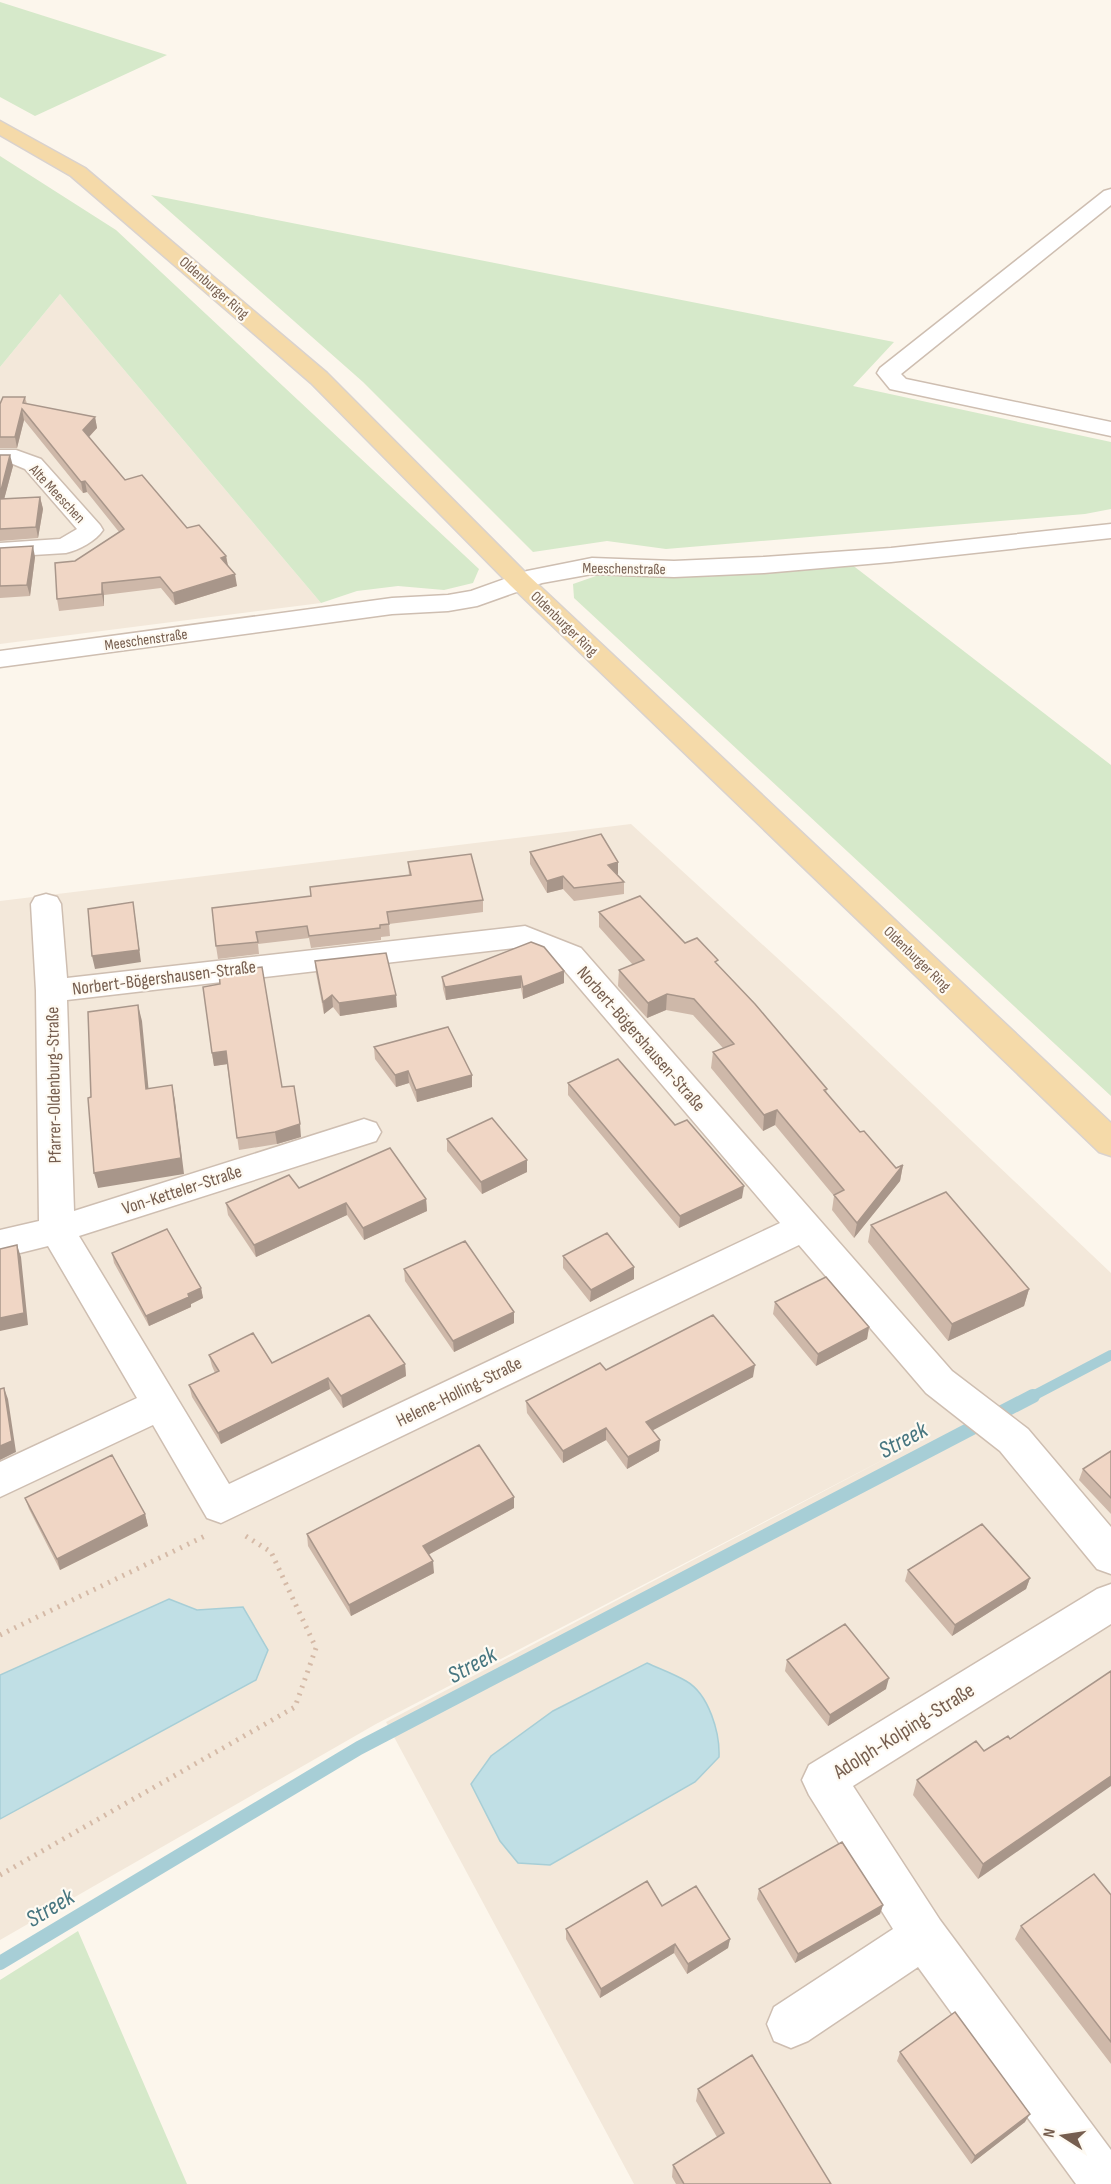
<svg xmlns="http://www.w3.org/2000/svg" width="1111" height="2184" font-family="'Sofia Sans Condensed',sans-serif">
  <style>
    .residential { fill: #f3e8da }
    .green { fill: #d6e9ca }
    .water { fill: #c0dfe5; stroke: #a7ced6; stroke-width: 1.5 }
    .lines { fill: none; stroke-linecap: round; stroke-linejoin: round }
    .stream-far1 { stroke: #a7ced6; stroke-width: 10 }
    .stream { stroke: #a7ced6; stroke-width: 14 }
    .minor-casing { stroke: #cebeb1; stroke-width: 3 }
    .major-casing { stroke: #d9d2ce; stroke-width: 3 }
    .path { stroke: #d5baa7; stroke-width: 5; stroke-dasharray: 2 6; stroke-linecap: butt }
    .minor { fill: #fff; fill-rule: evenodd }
    .major { fill: #f5daa9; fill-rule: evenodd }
    .wall { fill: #ceb8a9 }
    .shaded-wall { fill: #a8968a }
    .building { fill: #f0d6c5; stroke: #a8968a; stroke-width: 1.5 }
    .labels { text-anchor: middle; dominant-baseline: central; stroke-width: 4.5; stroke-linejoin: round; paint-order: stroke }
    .far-street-label { font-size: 15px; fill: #765e4f; stroke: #fefaf2 }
    .street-label { font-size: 18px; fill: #765e4f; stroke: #fefaf2 }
    .near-street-label { font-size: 21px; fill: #765e4f; stroke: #fefaf2 }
    .near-water-label { font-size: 24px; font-style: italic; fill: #477680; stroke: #fefaf2 }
  </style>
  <rect width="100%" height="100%" fill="#fcf6ec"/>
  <path class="residential" d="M60 294 321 603 0 644V367Z
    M631 824 835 1011 1111 1273V2184H634L386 1722 898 1452 376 1724 0 1940V901Z"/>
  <path class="green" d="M0 2 167 55 35 116 0 97Z
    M0 156 116 230 479 569 473 583 444 590 398 586 357 591 321 603 60 294 0 367Z
    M151 195 894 342 853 386 1111 442V509L1085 514 666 549 607 541 533 552 363 382Z
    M851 564 1111 765V1096L574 598 573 584 596 576 705 577Z
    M78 1931 187 2184H0V1980Z"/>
  <path class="water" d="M169 1599 197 1610 243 1607 268 1650 256 1680 0 1819V1675Z
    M647 1663C660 1669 674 1674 686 1681 709 1694 720 1733 719 1757L695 1782 550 1865 518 1863 500 1841 471 1784 491 1756 553 1711Z"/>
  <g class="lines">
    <path class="stream-far1" d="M1031 1397 1111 1355"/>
    <path class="stream" d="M1002 1412 1033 1396
      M0 1963 359 1748 976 1426"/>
    <defs>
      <path id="minor" d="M1111 189V205L901 374 906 379 1111 422V436L890 389 877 373 880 368 1104 191Z
        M0 450H16L41 459 100 525 103 530C96 541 79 550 66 553L0 557V543L60 539 77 529 25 469 13 464H0Z
        M1111 524V538L891 562 764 573 674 577 592 574 542 583 477 606 448 611 392 614 0 667V651L392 598 448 595 471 591 527 571 592 558 674 561 764 557 891 548Z
        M46 894 57 897 61 904 67 978 525 926 581 948 952 1371 1028 1429 1111 1527V1574L1097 1569 1000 1451 926 1393 799 1245 221 1523 207 1518 153 1425 0 1497V1462L137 1398 48 1246 0 1258V1230L39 1221 36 991 31 904 35 897ZM522 947 559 964 780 1223 229 1484 79 1236 376 1141 381 1132 376 1123 364 1119 74 1211 67 1000Z
        M1111 1584V1624L853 1786 940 1920 1111 2150V2184H1076L918 1967 808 2041 791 2048 774 2041 767 2024 774 2007 893 1929 809 1795 802 1780 809 1765 1097 1589Z"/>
      <path id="major" d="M0 121 85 168 327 373 529 576 1111 1123V1156L1099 1152 511 586 311 383 71 176 0 135Z"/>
    </defs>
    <use href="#minor" class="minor-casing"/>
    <use href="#major" class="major-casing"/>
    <path class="path" d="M0 1635 205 1536
      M0 1875 295 1707 316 1648 271 1552 241 1533"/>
    <use href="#minor" class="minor"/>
    <use href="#major" class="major"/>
  </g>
  <path class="wall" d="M25 397 27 404 95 417 97 428 89 437 125 480 187 528 226 556 228 565 237 586 175 605 161 588 104 595V606L59 611 57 599 75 561 119 532 87 492 83 493 24 420 17 448H0V404Z
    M0 455 13 466 4 499 40 497 43 509 38 538 0 541Z
    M0 548 35 557 30 596 0 598Z
    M530 852 618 874 617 875 624 882V894L574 901 563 889 547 893 530 864Z
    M408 862 483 900V912L389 924 390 936 381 937V940L311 948 309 938 258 944 259 954 218 959 216 946 311 896 409 875Z
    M599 912 685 943 718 965 827 1089 826 1093 860 1132 896 1168 903 1165 900 1181 854 1238 832 1210 834 1196 775 1125 763 1131 711 1068 713 1052 723 1048 693 1015 666 1010 647 1018 618 986 619 970 633 965 599 927Z
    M315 961 397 1007 340 1016 333 1007 324 1014 316 973Z
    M564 971V983L523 999 521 988 446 1000 443 989 442 977Z
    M374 1047 472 1075V1087L417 1102 409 1083 396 1087 375 1059Z
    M212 1053 282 1087 301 1137 277 1144 239 1150 227 1064 214 1066Z
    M568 1083 675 1125 742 1198 679 1228 568 1095Z
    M447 1139 527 1160V1172L482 1194 447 1151Z
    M299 1188 426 1199 427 1211 364 1240 347 1215 256 1257 228 1215 226 1203Z
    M871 1225 1029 1289 1024 1306 948 1341 868 1242Z
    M112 1253 201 1288 203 1298 191 1304V1307L149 1326 114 1263Z
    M563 1256 634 1267V1279L590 1302 563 1268Z
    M404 1269 514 1312V1323L454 1352 405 1281Z
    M775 1302 869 1327 867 1339 816 1366 773 1314Z
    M209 1355 272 1363 405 1364 406 1376 343 1408 330 1389 221 1444 192 1397 189 1385 215 1373 212 1366Z
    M606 1370 753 1377 652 1430 660 1440 659 1451 627 1469 606 1440 563 1463 527 1413 526 1401Z
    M1111 1451V1514L1079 1480 1083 1469Z
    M25 1498 145 1514 148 1526 60 1570 29 1509Z
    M514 1508 428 1555 434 1573 351 1616 308 1546 307 1534Z
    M908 1570 1030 1578 1026 1589 952 1636 905 1581Z
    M787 1660 886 1689 828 1726 785 1671Z
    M1111 1671 978 1879 913 1795 917 1780 984 1751 1010 1739Z
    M759 1889 883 1905 880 1914 795 1963 757 1899Z
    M1111 1895V2064L1015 1939 1021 1926Z
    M662 1906 730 1939 728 1948 687 1974 674 1953 600 1998 566 1939V1929Z
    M900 2052 1025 2122 971 2164 897 2061Z
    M698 2089 831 2184H676L672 2177 673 2165 717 2137 696 2101Z"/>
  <path class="shaded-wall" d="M22 409 24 420 17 448 15 437Z
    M95 417 97 428 85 441 83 430Z
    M10 455 13 466 1 511 0 506V494Z
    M85 481 87 492 83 493 81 482Z
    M40 497 43 509 38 538 36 527Z
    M33 546 35 557 30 596 27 585Z
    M226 556 228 567 221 558Z
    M235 574 237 586 175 605 173 593Z
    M102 583 104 595V606L102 594Z
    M618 862V874L607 877 608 865Z
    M563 876V889L547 893V881Z
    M133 902 141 962 95 969 92 956Z
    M564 971V983L523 999V987Z
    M521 976V988L446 1000 445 987Z
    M667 994 666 1010 647 1018 648 1003Z
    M332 995 333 1007 324 1014 323 1002Z
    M396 995 397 1007 340 1016 339 1003Z
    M138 1005 142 1021 150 1104 146 1089Z
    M226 1051 228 1064 214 1066 212 1053Z
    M408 1071 409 1083 396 1087 395 1075Z
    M472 1075V1087L417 1102 416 1090Z
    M172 1085 175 1101 184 1174 98 1188 94 1173Z
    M777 1110 775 1125 763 1131 764 1115Z
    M300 1124 301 1137 277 1144 275 1132Z
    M527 1160V1172L482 1194 481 1182Z
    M903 1165 900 1181 854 1238 857 1223Z
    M744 1186 742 1198 679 1228 680 1216Z
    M426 1199 427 1211 364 1240 363 1228Z
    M346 1203 347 1215 256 1257 254 1245Z
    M17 1245 21 1257 28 1325 0 1331V1318Z
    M634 1267V1279L590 1302 591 1290Z
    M201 1288 203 1298 191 1304V1307L149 1326 146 1316Z
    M1029 1289 1024 1306 948 1341 952 1324Z
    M514 1312V1323L454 1352 453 1341Z
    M869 1327 867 1339 816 1366 818 1354Z
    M405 1364 406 1376 343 1408 341 1396Z
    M755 1365 753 1377 646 1434V1422Z
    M328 1378 330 1389 221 1444 218 1433Z
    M4 1388 8 1399 16 1452 0 1460V1446Z
    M606 1428V1440L563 1463V1451Z
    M660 1440 659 1451 627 1469 628 1457Z
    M514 1497V1508L424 1557 423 1546Z
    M145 1514 148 1526 60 1570 57 1559Z
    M433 1561 434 1573 351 1616 349 1605Z
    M1030 1578 1026 1589 952 1636 955 1625Z
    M889 1678 886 1689 828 1726 830 1715Z
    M1111 1776V1786L978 1879 983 1864Z
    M883 1905 880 1914 795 1963 798 1954Z
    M730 1939 728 1948 687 1974 688 1964Z
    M675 1944 674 1953 600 1998 601 1989Z
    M1030 2114 1025 2122 971 2164 975 2156Z"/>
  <path class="building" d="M3 397H25L23 403 95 417 83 430 125 480 142 475 187 528 199 525 226 556 221 558 235 574 173 593 160 577 102 583V594L57 599 55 563 75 561 124 529 85 481 81 482 22 409 15 437H0V404Z
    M0 455H10L0 494Z
    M40 497 36 527 0 529V499Z
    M33 546 27 585 0 586V548Z
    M601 834 618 862 608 865 624 882 574 888 563 876 547 881 530 852Z
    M471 854 483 900 387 912 389 924 380 925V928L309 936 307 926 256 932 258 942 216 946 212 908 311 896 310 887 411 875 408 862Z
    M640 896 685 943 697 938 718 960 715 962 755 1004 827 1089 824 1090 860 1132 864 1131 896 1168 903 1165 857 1223 834 1195 844 1190 777 1110 764 1115 713 1052 734 1044 694 999 667 994 648 1003 619 970 644 960 599 912Z
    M133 902 139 950 92 956 88 909Z
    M531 942 544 947 564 971 523 987 521 976 445 987 442 977Z
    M386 953 396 995 339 1003 332 995 323 1002 315 961Z
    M262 967 282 1087 294 1086 300 1124 275 1132 237 1138 226 1051 212 1053 203 987 220 984 219 972Z
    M138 1005 146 1089 172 1085 181 1158 94 1173 88 1098 91 1097 88 1012Z
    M448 1027 472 1075 416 1090 408 1071 395 1075 374 1047Z
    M618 1059 675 1125 687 1120 744 1186 680 1216 568 1083Z
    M492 1118 527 1160 481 1182 447 1139Z
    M390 1148 426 1199 363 1228 346 1203 254 1245 226 1203 289 1175 299 1188Z
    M946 1192 1029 1289 952 1324 871 1225Z
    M167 1229 201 1288 188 1294 189 1297 146 1316 112 1253Z
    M607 1233 634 1267 591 1290 563 1256Z
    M465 1241 514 1312 453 1341 404 1269Z
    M17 1245 24 1313 0 1318V1249Z
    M826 1277 869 1327 818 1354 775 1302Z
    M369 1315 405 1364 341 1396 328 1378 218 1433 189 1385 219 1371 209 1355 253 1333 272 1363Z
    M713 1315 755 1365 646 1422 660 1440 628 1457 606 1428 563 1451 526 1401 600 1363 606 1370Z
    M4 1388 12 1441 0 1446V1389Z
    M479 1445 514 1497 423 1546 433 1561 349 1605 307 1534Z
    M1111 1451V1498L1083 1469Z
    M112 1455 145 1514 57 1559 25 1498Z
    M982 1524 1030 1578 955 1625 908 1570Z
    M845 1624 889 1678 830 1715 787 1660Z
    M1111 1671V1776L983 1864 917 1780 976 1741 984 1751 1008 1736 1010 1739Z
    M842 1842 883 1905 798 1954 759 1889Z
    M1094 1874 1111 1895V2042L1021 1926Z
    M647 1881 662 1906 696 1886 730 1939 688 1964 675 1944 601 1989 566 1929Z
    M955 2012 1030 2114 975 2156 900 2052Z
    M752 2055 831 2184H684L673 2165 724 2133 698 2089Z"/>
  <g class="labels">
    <g class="far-street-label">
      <text transform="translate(214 288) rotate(41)">Oldenburger Ring</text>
      <text transform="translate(57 494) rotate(47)">Alte Meeschen</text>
      <text transform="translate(624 569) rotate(1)">Meeschenstraße</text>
      <text transform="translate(564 624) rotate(44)">Oldenburger Ring</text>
      <text transform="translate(146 640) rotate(-8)">Meeschenstraße</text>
      <text transform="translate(917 959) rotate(44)">Oldenburger Ring</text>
    </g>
    <g class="street-label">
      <text transform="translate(164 978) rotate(-7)">Norbert-Bögershausen-Straße</text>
      <text transform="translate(641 1039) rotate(49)">Norbert-Bögershausen-Straße</text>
      <text transform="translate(54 1085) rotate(-91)">Pfarrer-Oldenburg-Straße</text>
      <text transform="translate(182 1190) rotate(-18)">Von-Ketteler-Straße</text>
      <text transform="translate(459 1392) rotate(-26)">Helene-Holling-Straße</text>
    </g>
    <g class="near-street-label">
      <text transform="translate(904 1731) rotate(-32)">Adolph-Kolping-Straße</text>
    </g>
    <g class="near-water-label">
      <text transform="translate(903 1440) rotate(-28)">Streek</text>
      <text transform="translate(472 1665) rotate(-28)">Streek</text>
      <text transform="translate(50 1908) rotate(-31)">Streek</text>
    </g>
  </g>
  <g transform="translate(1063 2136) rotate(282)" stroke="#fefaf2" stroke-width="4.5" paint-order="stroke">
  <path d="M0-4.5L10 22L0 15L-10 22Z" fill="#765e4f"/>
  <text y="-9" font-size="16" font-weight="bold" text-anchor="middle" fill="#765e4f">N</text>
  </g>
</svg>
